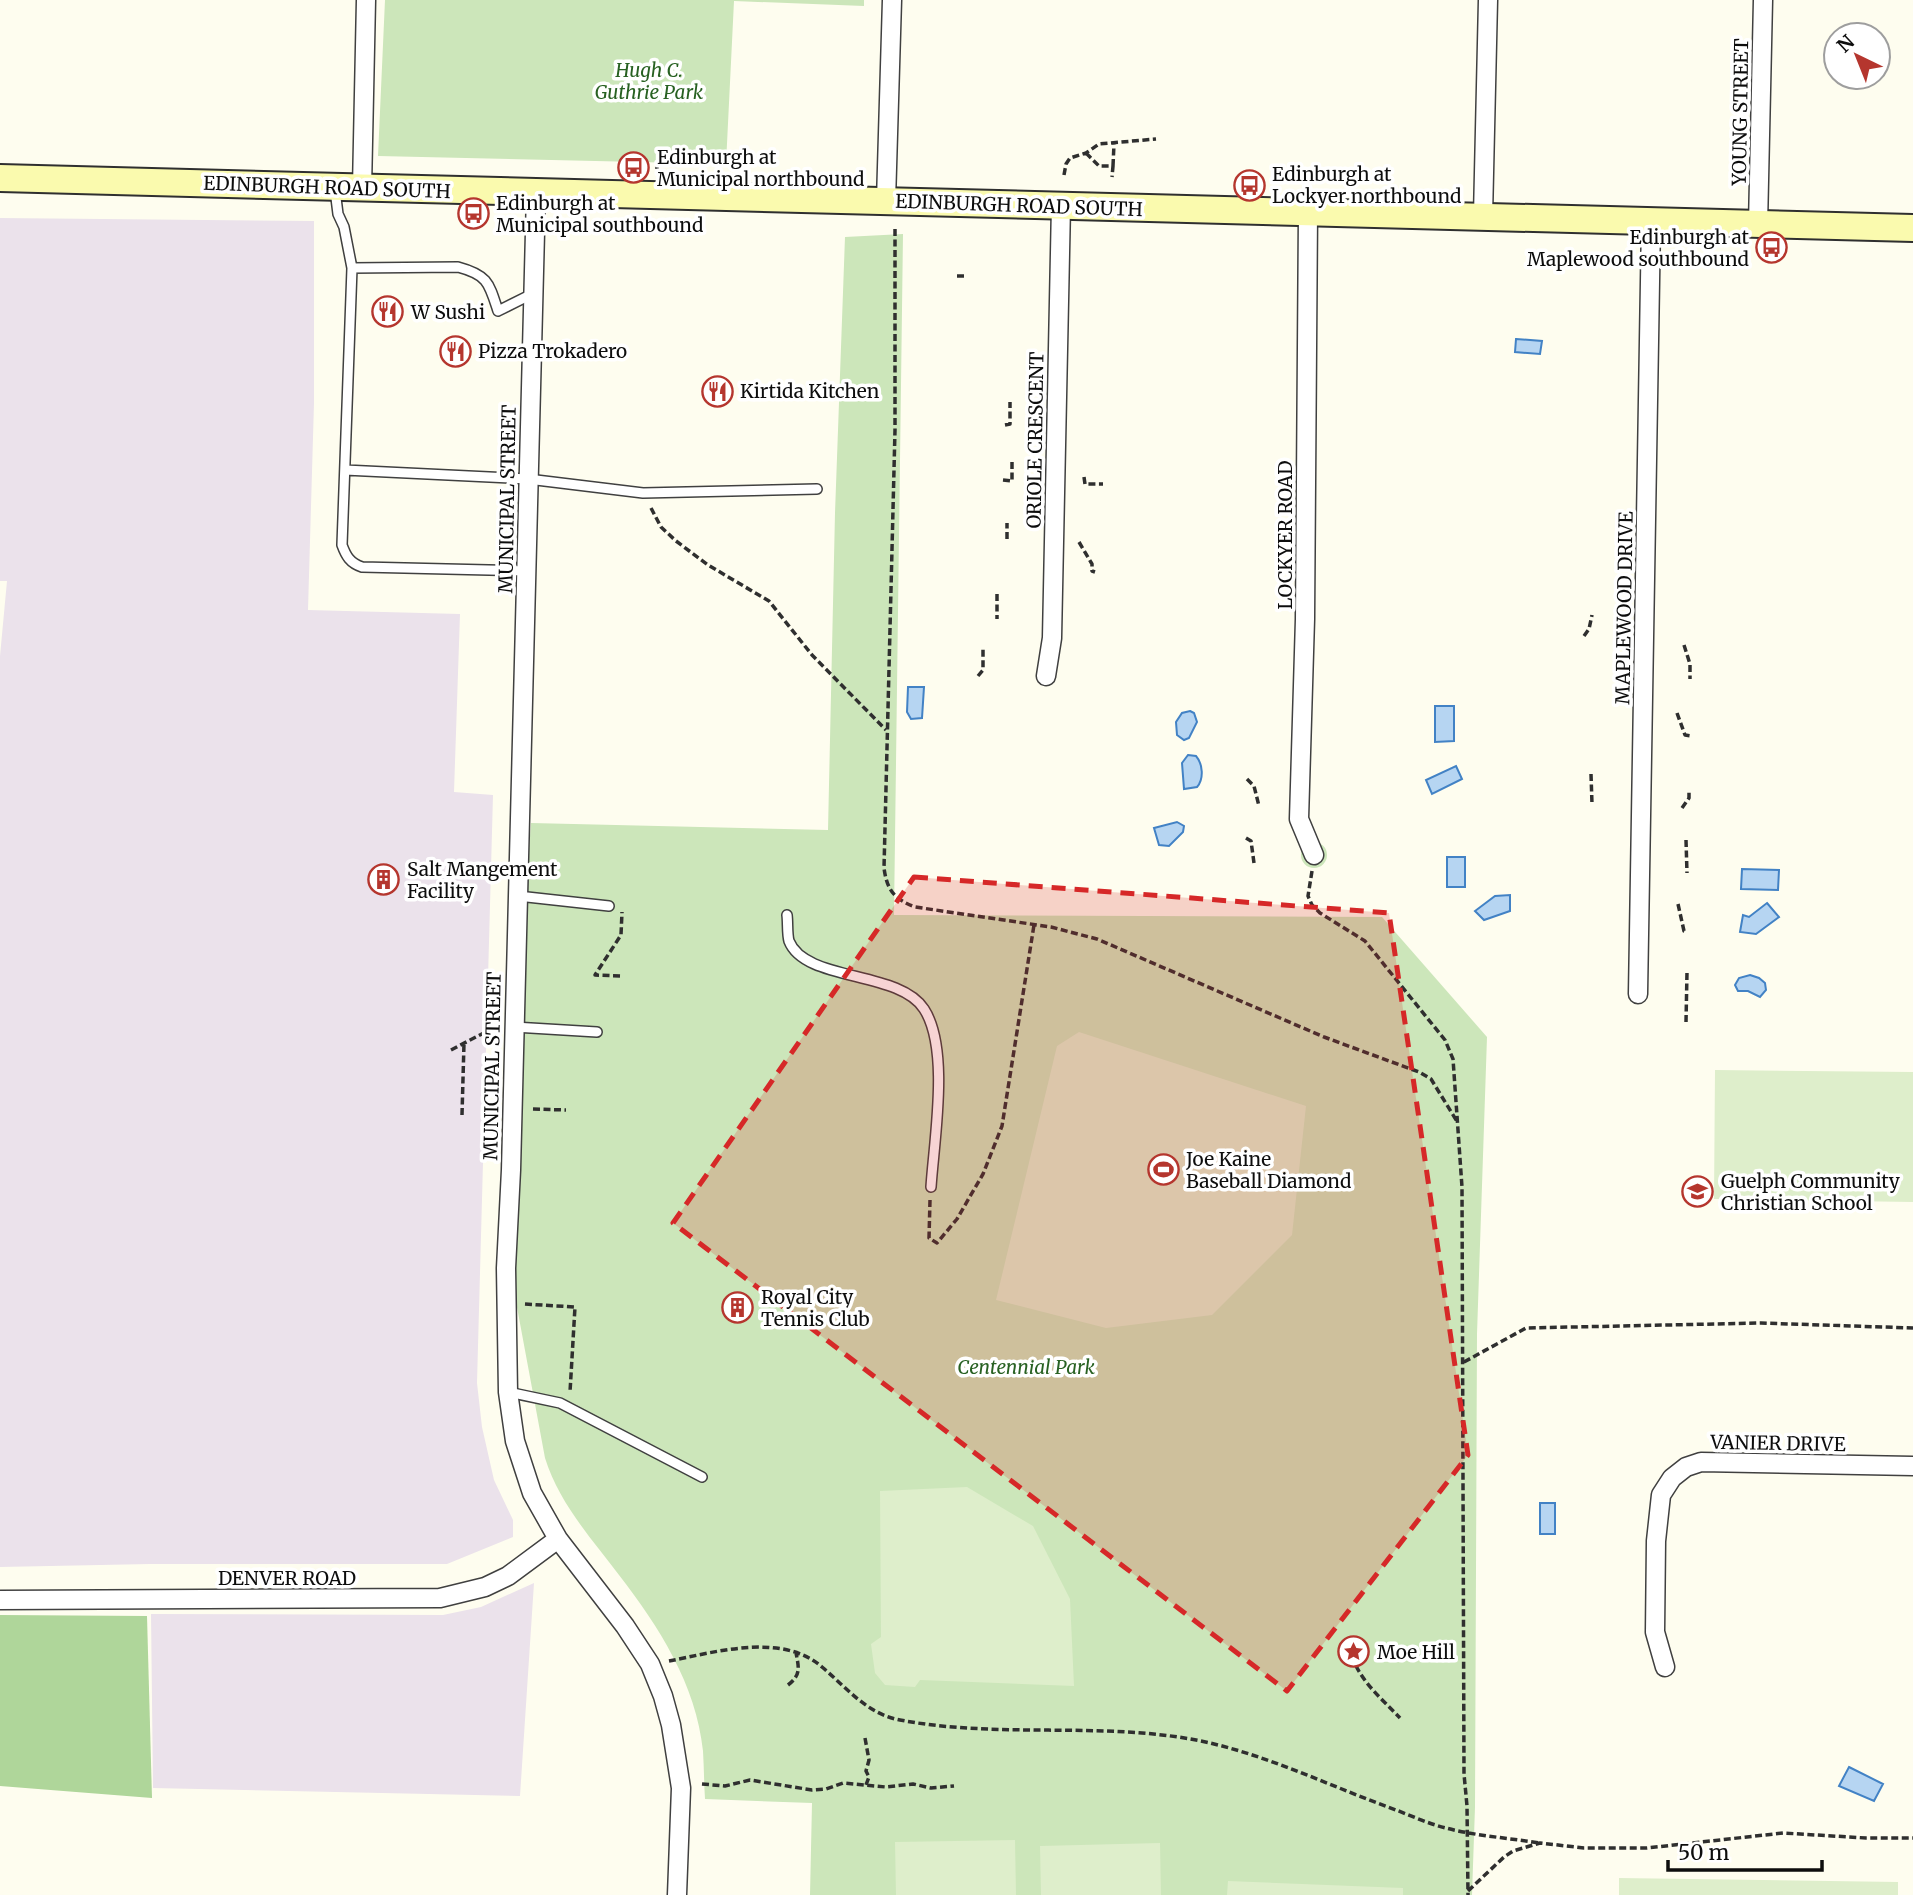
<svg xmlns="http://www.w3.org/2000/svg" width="1913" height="1895" font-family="Merriweather,serif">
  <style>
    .industrial { fill: #ebe2eb }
    .green { fill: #cce6ba }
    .forest { fill: #afd69a }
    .pitch { fill: #deeecb }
    .water { fill: #b6d5f2; stroke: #4282c5; stroke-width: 2 }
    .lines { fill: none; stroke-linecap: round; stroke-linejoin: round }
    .service-casing { stroke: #404040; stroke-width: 12 }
    .minor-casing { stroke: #404040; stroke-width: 21 }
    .secondary-casing { stroke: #2f2f2f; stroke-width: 30 }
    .path { stroke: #2f2f2f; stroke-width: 3.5; stroke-dasharray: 7 3.5; stroke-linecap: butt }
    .service { stroke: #fff; stroke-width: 9 }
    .minor { stroke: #fff; stroke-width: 18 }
    .secondary { stroke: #fafaae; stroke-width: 26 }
    .marked { fill: #d62828; fill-opacity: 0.2; stroke: #d62828; stroke-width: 5; stroke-dasharray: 14 9; stroke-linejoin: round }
    .labels { text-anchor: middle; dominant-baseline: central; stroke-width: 7; stroke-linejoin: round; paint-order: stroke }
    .park-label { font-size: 19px; font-style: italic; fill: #286122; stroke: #fff }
    .street-label { font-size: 19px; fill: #0d0d0d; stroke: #fff }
    .poi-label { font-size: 19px; fill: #0d0d0d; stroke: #fff; text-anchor: start }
  </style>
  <rect width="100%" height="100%" fill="#fefdef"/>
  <path class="industrial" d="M0 218 314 221V403L308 610 460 614 454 792 493 795 477 1383 482 1427 494 1480 513 1520V1537L447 1564H150L0 1567V656L7 581H0Z
    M534 1583 520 1796 153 1788 151 1614 443 1615 481 1607Z"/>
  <path class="green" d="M385 0H864V6L734 1 726 164 378 156Z
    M903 234 894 915 1382 917 1487 1037 1477 1334 1475 1807 1472 1895H810L812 1803 705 1799C704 1784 704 1767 703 1751 696 1684 659 1627 619 1575 591 1538 559 1503 545 1458L501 1221 531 823 828 830 835 513 845 237Z
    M1301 855a13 13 0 1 1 26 0a13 13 0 1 1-26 0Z"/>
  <path class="forest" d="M0 1615 147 1616 152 1798 0 1786Z"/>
  <path class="pitch" d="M1079 1032 1306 1106 1292 1235 1212 1315 1106 1328 996 1300 1057 1046Z
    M1715 1070 1913 1072V1202L1714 1199Z
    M967 1487 1033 1526 1070 1599 1074 1686 920 1680 915 1687 885 1685 875 1673 871 1644 881 1637 880 1491Z
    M1015 1840 1016 1895H896L895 1842Z
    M1160 1843 1161 1895H1041L1040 1846Z
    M1619 1878 1898 1882V1895H1619Z
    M1228 1881 1403 1888V1895H1227Z"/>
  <path class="water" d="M1516 339 1542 341 1540 354 1515 352Z
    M908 687H924L922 718 911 719 907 712Z
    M1435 706H1454V741L1435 742Z
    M1190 711 1194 713 1197 722 1189 738 1184 740 1177 735 1176 722 1182 713Z
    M1188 755 1196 756C1203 764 1204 779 1197 787L1184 789 1182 763Z
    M1456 766 1462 779 1432 794 1426 780Z
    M1177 822 1184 826 1183 832 1169 846 1159 845 1154 828Z
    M1447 857H1465V887H1447Z
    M1742 869 1779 870 1778 890 1741 889Z
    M1510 895V911L1484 920 1475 911 1495 896Z
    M1767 903 1779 917 1756 934 1740 932 1743 915 1749 917Z
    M1750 975 1759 978 1765 983 1766 990 1760 997 1748 991H1738L1735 985 1739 978Z
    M1540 1503H1555V1534H1540Z
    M1849 1767 1883 1784 1874 1801 1839 1786Z"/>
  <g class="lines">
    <defs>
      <path id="service" d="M335 190 338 214 344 227 352 268 342 545C346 556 350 563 362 567L527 571
        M352 268 458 267C488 275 489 283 498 311L534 293
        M345 470 528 479 643 493 817 489
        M518 896 609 906
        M787 915C788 922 787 934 789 941 805 982 899 970 924 1009 950 1049 934 1140 931 1187
        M514 1027 597 1032
        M508 1392 560 1403 702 1477"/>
      <path id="minor" d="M362 188 366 0
        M536 193 511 1170 506 1268 508 1392 515 1441 532 1493 558 1539 625 1626 650 1664 663 1696 671 1725 681 1788 677 1895
        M886 201 892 0
        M1308 212 1305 619 1299 819 1314 855
        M1483 216 1488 0
        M1758 225 1763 0
        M1046 676 1052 638 1061 205
        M1638 994 1651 222
        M0 1600 440 1598 485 1587 508 1576 558 1539
        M1665 1667 1655 1632 1656 1541 1661 1495 1672 1478 1686 1467 1701 1462 1913 1466"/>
      <path id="secondary" d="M0 178 1913 228"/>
    </defs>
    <use href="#service" class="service-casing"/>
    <use href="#minor" class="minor-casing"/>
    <use href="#secondary" class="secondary-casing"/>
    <path class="path" d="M1086 153 1099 166H1113L1112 177
      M633 165 634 168
      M1113 166 1114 144
      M657 169V166
      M1064 175 1066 164 1070 158 1086 153 1099 144 1156 139
      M895 229V430L884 868C887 890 894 899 915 907L1051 927 1097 939 1324 1037 1419 1072 1431 1079 1458 1123
      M1772 259V248
      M957 276H966
      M1005 425 1010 424V402
      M1084 477 1085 484H1103
      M1003 480 1012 481V461
      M651 508 661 527 676 541 708 565 769 601 812 655 886 730
      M1007 539V523
      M1079 542 1092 564V571L1095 572
      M997 594V619
      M1584 636 1589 629 1592 615
      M1684 645 1690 664V679
      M978 676 983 670V649
      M1677 713 1685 735 1692 736
      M1591 774 1592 804
      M1247 779 1254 786 1259 806
      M1682 808 1689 798V790
      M1246 838 1251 841 1254 863
      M1686 840 1687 873
      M1312 871 1308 896 1312 905 1320 913 1365 941 1445 1040 1453 1059 1462 1187 1464 1774 1467 1806 1468 1895
      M1678 904 1684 931 1687 932
      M620 976 595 975 621 935 622 912
      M1686 1022 1687 972
      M451 1050 497 1026
      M533 1109 566 1110
      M462 1115 464 1043
      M930 1200 929 1238 937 1243 957 1219 983 1174 1002 1126 1034 925
      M525 1304 575 1307 570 1392
      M1464 1362 1526 1328 1761 1323 1913 1328
      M1352 1656C1360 1681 1382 1699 1400 1718
      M669 1661C716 1652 782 1632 822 1667 847 1688 867 1714 900 1720 999 1739 1102 1721 1201 1741 1268 1755 1332 1787 1396 1810 1412 1816 1429 1824 1446 1828 1476 1836 1509 1838 1540 1843
      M788 1685C801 1675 799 1668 796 1653
      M865 1738 869 1760 866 1771 869 1777 866 1785
      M702 1784 725 1786 750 1780 812 1790 826 1789 843 1783 886 1787 913 1784 931 1788 954 1786
      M1468 1891 1504 1857 1513 1851 1540 1843 1584 1848H1647L1783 1833 1866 1838H1913"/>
    <use href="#service" class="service"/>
    <use href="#minor" class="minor"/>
    <use href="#secondary" class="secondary"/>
  </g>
  <path class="marked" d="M914 877 1389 913 1468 1455 1287 1691 673 1223Z"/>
  <defs>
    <symbol id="bus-ring" viewBox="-11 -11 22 22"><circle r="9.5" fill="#fff" stroke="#b5362e" stroke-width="1.5"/><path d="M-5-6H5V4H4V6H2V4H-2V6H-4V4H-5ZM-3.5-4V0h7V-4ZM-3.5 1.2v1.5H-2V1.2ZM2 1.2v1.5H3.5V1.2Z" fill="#b5362e"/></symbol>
    <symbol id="restaurant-ring" viewBox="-11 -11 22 22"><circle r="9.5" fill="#fff" stroke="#b5362e" stroke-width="1.5"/><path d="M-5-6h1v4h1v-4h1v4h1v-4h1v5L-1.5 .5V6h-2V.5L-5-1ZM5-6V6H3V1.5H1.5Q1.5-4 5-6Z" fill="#b5362e"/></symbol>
    <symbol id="building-ring" viewBox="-11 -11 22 22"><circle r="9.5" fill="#fff" stroke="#b5362e" stroke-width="1.5"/><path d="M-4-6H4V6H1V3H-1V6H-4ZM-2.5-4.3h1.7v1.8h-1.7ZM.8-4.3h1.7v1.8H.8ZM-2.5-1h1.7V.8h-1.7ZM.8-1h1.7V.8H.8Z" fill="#b5362e"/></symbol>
    <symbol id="stadium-ring" viewBox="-11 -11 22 22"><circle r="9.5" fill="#fff" stroke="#b5362e" stroke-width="1.5"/><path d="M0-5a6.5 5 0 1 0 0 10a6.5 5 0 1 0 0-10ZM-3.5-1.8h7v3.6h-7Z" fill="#b5362e"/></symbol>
    <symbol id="school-ring" viewBox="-11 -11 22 22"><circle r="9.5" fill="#fff" stroke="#b5362e" stroke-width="1.5"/><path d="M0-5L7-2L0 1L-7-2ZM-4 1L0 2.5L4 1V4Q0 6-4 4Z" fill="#b5362e"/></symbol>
    <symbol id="sight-ring" viewBox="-11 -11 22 22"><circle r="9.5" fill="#fff" stroke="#b5362e" stroke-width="1.5"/><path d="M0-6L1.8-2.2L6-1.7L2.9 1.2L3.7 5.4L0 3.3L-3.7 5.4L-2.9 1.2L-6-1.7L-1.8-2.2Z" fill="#b5362e"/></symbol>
  </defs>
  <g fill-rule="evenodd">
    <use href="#bus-ring" x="616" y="150" width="35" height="35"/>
    <use href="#bus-ring" x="1232" y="168" width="35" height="35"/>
    <use href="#bus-ring" x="456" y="196" width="35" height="35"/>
    <use href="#bus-ring" x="1754" y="230" width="35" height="35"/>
    <use href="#restaurant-ring" x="370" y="294" width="35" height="35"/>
    <use href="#restaurant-ring" x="438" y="334" width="35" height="35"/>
    <use href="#restaurant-ring" x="700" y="374" width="35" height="35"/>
    <use href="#building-ring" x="366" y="862" width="35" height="35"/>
    <use href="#stadium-ring" x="1146" y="1152" width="35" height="35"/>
    <use href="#school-ring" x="1680" y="1174" width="35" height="35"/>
    <use href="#building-ring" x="720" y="1290" width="35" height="35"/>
    <use href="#sight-ring" x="1336" y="1634" width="35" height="35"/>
  </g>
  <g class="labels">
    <g class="park-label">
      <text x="649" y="70">Hugh C.<tspan x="649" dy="22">Guthrie Park</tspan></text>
      <text x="1026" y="1367">Centennial Park</text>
    </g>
    <g class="street-label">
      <text transform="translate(1740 112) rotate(-89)">YOUNG STREET</text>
      <text transform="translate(327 187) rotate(2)">EDINBURGH ROAD SOUTH</text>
      <text transform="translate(1019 205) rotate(2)">EDINBURGH ROAD SOUTH</text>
      <text transform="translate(1035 440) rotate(-89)">ORIOLE CRESCENT</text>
      <text transform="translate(507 499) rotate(-89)">MUNICIPAL STREET</text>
      <text transform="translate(1285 535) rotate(-90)">LOCKYER ROAD</text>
      <text transform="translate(1624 608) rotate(-89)">MAPLEWOOD DRIVE</text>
      <text transform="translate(492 1066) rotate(-89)">MUNICIPAL STREET</text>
      <text transform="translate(1778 1443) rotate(1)">VANIER DRIVE</text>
      <text x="287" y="1578">DENVER ROAD</text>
    </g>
    <g class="poi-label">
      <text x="657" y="157">Edinburgh at<tspan x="657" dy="22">Municipal northbound</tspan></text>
      <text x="1272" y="174">Edinburgh at<tspan x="1272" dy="22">Lockyer northbound</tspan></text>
      <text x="496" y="203">Edinburgh at<tspan x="496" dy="22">Municipal southbound</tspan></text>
      <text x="1749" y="237" text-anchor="end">Edinburgh at<tspan x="1749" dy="22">Maplewood southbound</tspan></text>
      <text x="411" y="312">W Sushi</text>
      <text x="478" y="351">Pizza Trokadero</text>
      <text x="740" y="391">Kirtida Kitchen</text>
      <text x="407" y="869">Salt Mangement<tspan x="407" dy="22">Facility</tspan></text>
      <text x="1186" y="1159">Joe Kaine<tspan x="1186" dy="22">Baseball Diamond</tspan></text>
      <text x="1721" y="1181">Guelph Community<tspan x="1721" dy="22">Christian School</tspan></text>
      <text x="761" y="1297">Royal City<tspan x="761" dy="22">Tennis Club</tspan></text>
      <text x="1377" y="1652">Moe Hill</text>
    </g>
  </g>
  <g transform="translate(1857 56) rotate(317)"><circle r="33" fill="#ffffff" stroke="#9e9e9e" stroke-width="2"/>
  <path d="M0-5L12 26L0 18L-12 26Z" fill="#b5362e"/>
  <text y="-10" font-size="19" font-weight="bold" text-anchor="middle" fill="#0d0d0d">N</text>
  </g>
  <path d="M1668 1860v10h154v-10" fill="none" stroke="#0d0d0d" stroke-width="3.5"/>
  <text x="1678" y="1860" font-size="21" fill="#0d0d0d" stroke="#ffffff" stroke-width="5" paint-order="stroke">50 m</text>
</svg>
